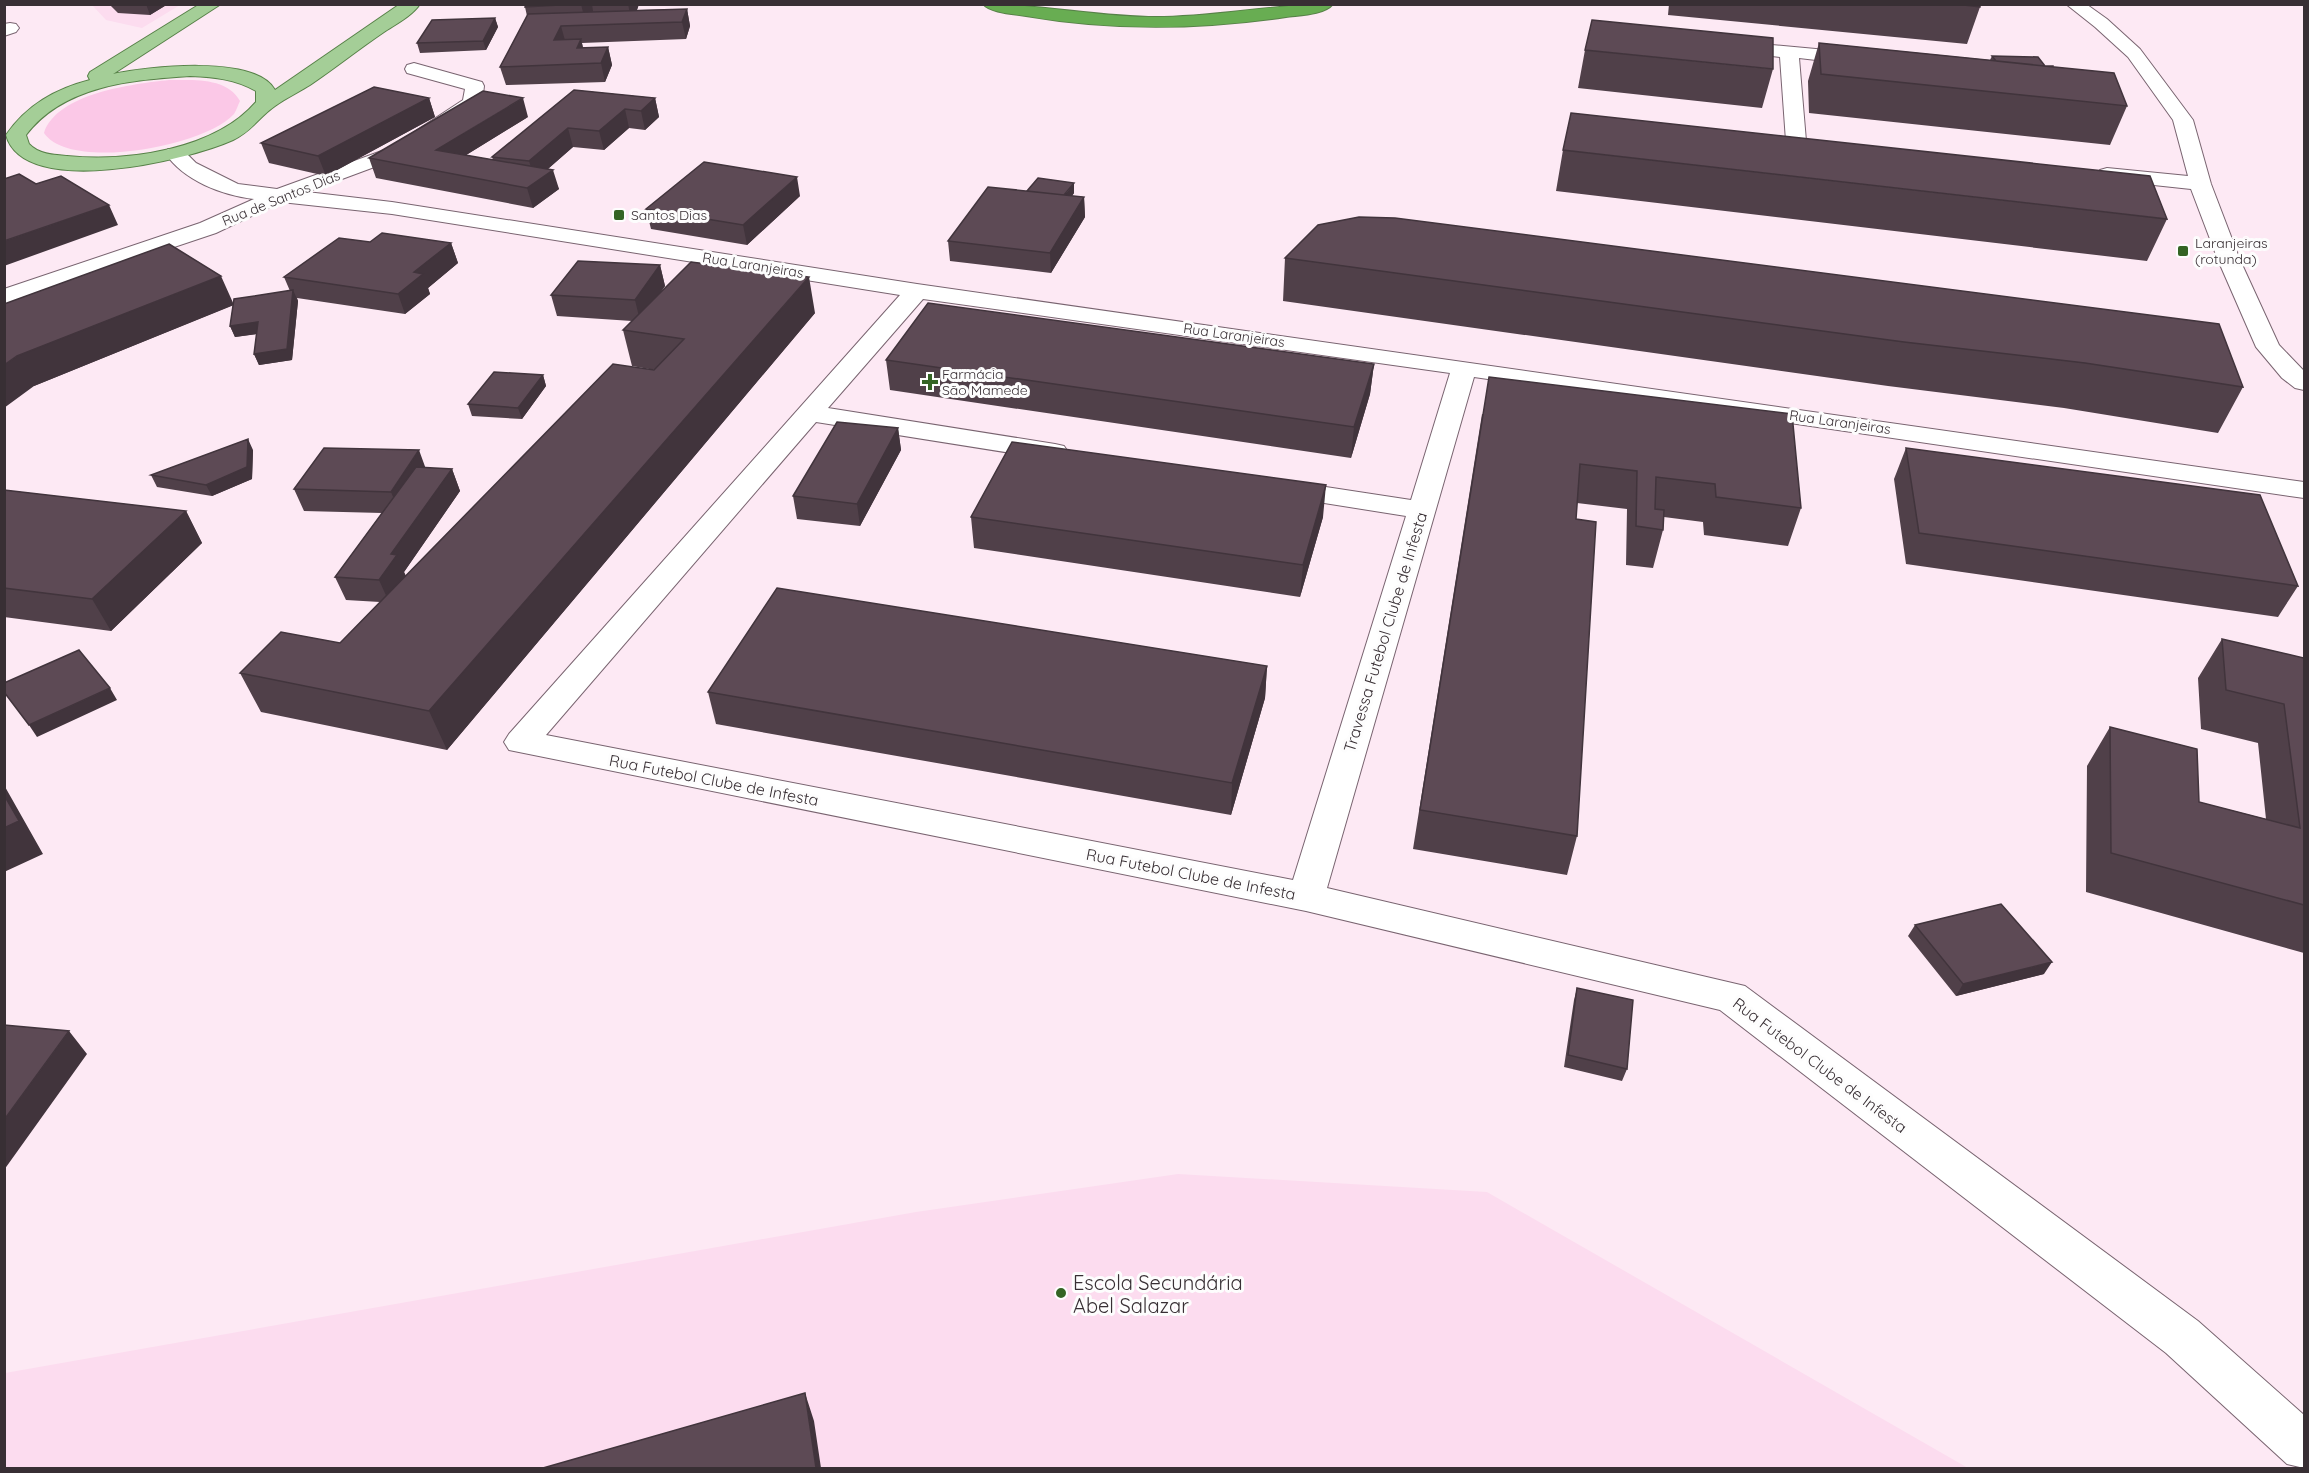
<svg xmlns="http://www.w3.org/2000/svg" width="2309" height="1473" font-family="Quicksand,sans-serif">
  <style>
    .built { fill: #fcdcef }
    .green { fill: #fbc8e7 }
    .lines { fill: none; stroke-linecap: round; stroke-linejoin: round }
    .minor-casing { stroke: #796470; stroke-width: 2 }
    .major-casing { stroke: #578148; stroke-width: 2 }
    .highway-casing { stroke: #578148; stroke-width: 2 }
    .minor { fill: #fff; fill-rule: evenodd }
    .major { fill: #a4ce97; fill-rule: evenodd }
    .highway { fill: #68ad52; fill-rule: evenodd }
    .wall { fill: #504049 }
    .shaded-wall { fill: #41343c }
    .building { fill: #5d4a55; stroke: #41343c; stroke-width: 1.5 }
    .poi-dot { fill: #346424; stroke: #fdfdfd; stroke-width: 2 }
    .labels { text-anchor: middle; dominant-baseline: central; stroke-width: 6; stroke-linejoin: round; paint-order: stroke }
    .far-street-label { font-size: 14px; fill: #382f34; stroke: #fdfdfd }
    .far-poi-label { font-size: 14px; fill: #382f34; stroke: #fdfdfd; text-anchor: start }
    .street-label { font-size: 16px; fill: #382f34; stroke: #fdfdfd }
    .near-poi-label { font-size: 20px; fill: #382f34; stroke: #fdfdfd; text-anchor: start }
  </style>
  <rect width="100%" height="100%" fill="#fde9f4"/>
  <path class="built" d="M92 5H180L142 28 106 20Z
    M1178 1174 1487 1192 1968 1468H5V1373L916 1212Z"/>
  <path class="green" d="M169 80C193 80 227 77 240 101 238 105 236 111 234 114 206 146 70 172 44 133 57 93 133 84 169 80Z"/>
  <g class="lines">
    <defs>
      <path id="minor" d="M2066 4H2086L2107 19 2140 49 2193 120 2211 184 2240 260 2279 345 2304 371V390L2295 388 2282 378 2256 347 2218 260 2191 189 2107 180 2100 178 2097 174 2100 170 2107 168 2188 176 2173 120 2128 57 2095 27Z
        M10 23 16 24 19 28 16 32 4 36V24Z
        M1728 41 1859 53 1865 55 1868 59 1865 63 1859 65 1799 58 1806 141 1803 145H1789L1786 141 1780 57 1722 50 1719 46 1722 42Z
        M414 63 482 82 484 86 482 103 404 156 307 192 392 202 917 284 2304 482V498L1474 377 1327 888 1745 986 2198 1321 2304 1415V1468L2287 1464 2166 1353 1720 1010 1306 911 509 750 504 742 509 734 900 295 392 214 281 202 216 233 4 304V289L200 223 254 199C222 195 184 181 165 153L168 149H182L196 163 238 184 277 189 390 148 463 100 465 89 407 73 405 69 407 65ZM923 299 1450 373 1411 500 1280 480 1270 482 1266 488 1270 494 1280 496 1406 516 1293 880 546 735 816 422 1055 460 1064 458 1068 452 1064 446 1055 444 828 408Z"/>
      <path id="major" d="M200 4H221L113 74C146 67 255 54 275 90L400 4H420C412 16 396 24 384 32 359 49 335 68 310 85 299 92 286 98 275 106 259 117 252 131 233 140 189 160 24 200 6 135 27 105 55 89 90 80L88 76 90 72ZM190 76C214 77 235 79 256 91V102C215 150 127 162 67 156 54 155 38 154 29 144L26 135C64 85 132 80 190 76Z"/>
      <path id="highway" d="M983 4C1041 4 1098 17 1156 17 1216 17 1274 4 1333 4 1324 15 1299 15 1286 17 1198 30 1113 31 1026 16 1014 14 990 13 983 4Z"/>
    </defs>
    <use href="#minor" class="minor-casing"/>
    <use href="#major" class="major-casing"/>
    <use href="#highway" class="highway-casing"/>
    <use href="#minor" class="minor"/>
    <use href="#major" class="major"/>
    <use href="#highway" class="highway"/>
  </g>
  <path class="wall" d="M109 4H168L150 15 118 13Z
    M526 4H639L637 10 687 9 690 26 686 39 582 43 583 48 608 47 612 65 605 82 506 85 500 67 527 16 525 7Z
    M1669 4H1980V7L1967 44 1668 15Z
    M495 18 498 27 486 50 420 53 417 43Z
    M1819 43 1990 60 1992 56 2045 66 2127 106 2110 145 1809 113 1808 81Z
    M1585 50 1773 69 1762 108 1578 88Z
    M574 90 655 98 659 117 645 130 629 128 604 150 573 147 548 169 559 189 533 208 376 178 369 158 528 117 466 155 493 160 492 157Z
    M429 98 435 117 326 176 269 163 261 143Z
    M1563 150 2167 219 2147 261 1556 191Z
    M1027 191 1074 193 1072 196 1084 197 1085 217 1051 273 950 261 948 241Z
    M800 196 747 245 651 229 646 209Z
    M1318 225 2243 387 2218 433 2064 408 1888 386 1283 301 1285 258Z
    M370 242 451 243 458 263 428 288 430 294 405 314 297 298 298 301 292 360 259 365 254 354 257 334 235 337 230 326 233 305 34 386 4 304H234L290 291 284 277Z
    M660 265 665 286 660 293 815 313 447 750 261 712 240 673 340 643 380 602 346 600 335 577 382 513 304 511 294 489 426 468 452 469 460 491 404 572 406 576 655 370 632 366 623 330 632 321 557 316 551 295Z
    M886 360 1374 364 1370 394 1351 458 890 390Z
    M543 375 546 386 522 419 472 416 468 404Z
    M1482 414 1801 508 1788 546 1704 535 1703 522 1664 517 1663 530 1653 568 1626 565 1627 509 1577 503 1576 519 1577 836 1567 875 1413 849Z
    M898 428 901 450 860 526 797 519 793 496Z
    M1906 448 2298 586 2278 617 1906 564 1894 479Z
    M253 450 252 479 212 496 157 487 151 475Z
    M4 490 186 511 202 543 111 631 4 617Z
    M971 517H1323L1300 597 974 548Z
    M2222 639 2304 658V953L2086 892 2087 766 2110 727 2199 802 2266 819 2258 743 2201 729 2198 678Z
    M1267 666 1265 698 1231 815 716 724 708 692Z
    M1915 925 2044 974 1956 996 1908 936Z
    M1577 988 1627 1069 1622 1081 1564 1067 1574 1000Z"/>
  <path class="shaded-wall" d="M146 4H168L150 15Z
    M581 4H592L593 11 588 25H586Z
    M628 4H639L632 24Z
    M687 9 690 26 686 39 682 22Z
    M495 18 498 27 486 50 483 41Z
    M561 26 566 44 554 40Z
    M581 39 585 57 577 48Z
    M608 47 612 65 605 82 601 63Z
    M429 98 435 117 326 176 318 156Z
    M523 98 528 117 442 170 436 150Z
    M655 98 659 117 645 130 641 111Z
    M625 109 629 128 604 150 599 131Z
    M568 128 573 147 535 180 529 161Z
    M553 170 559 189 533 208 527 188Z
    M797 177 800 196 747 245 743 225Z
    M1074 183V193L1060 212 1059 202Z
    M1084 197 1085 217 1051 273 1050 253Z
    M109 205 118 225 4 266V241Z
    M451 243 458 263 428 288 430 294 405 314 398 294 414 272Z
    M660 265 665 286 640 321 635 300Z
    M221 276 234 305 34 386 4 408V365L17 356Z
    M809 277 815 313 447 750 429 711Z
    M293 290 298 301 292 360 259 365 254 354Z
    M258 322 263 333 235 337 230 326Z
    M1374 364 1370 394 1351 458 1354 427Z
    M543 375 546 386 522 419 518 408Z
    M898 428 901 450 860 526 857 504Z
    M248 439 253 450 252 479 212 496 206 485Z
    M419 450 427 472 400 514 391 492Z
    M452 469 460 491 404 572 406 577 389 602 379 580 391 554Z
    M1326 485 1323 517 1300 597 1303 565Z
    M186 511 202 543 111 631 92 599Z
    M1267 666 1265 698 1231 815 1232 783Z
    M110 688 117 700 37 737 29 725Z
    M4 785 43 854 4 872Z
    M2052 962 2044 974 1956 996 1963 984Z
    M69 1031 87 1054 4 1170V1120Z
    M805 1393 814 1421 821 1468H816Z"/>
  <path class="building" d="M526 4H578L525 7Z
    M1955 4H1980V7Z
    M687 9 682 22 561 26 554 40 581 39 577 48 608 47 601 63 500 67 528 14Z
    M495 18 483 41 417 43 432 20Z
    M1592 20 1773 38V69L1585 50Z
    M1819 43 2114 73 2127 106 1821 74Z
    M1992 56 2038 57 2045 66H2053V67L1996 61Z
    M374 87 429 98 318 156 261 143Z
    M574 90 655 98 641 111 625 109 599 131 568 128 529 161 492 157Z
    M483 91 523 98 436 150 553 170 527 188 369 158Z
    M1571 113 2150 176 2167 219 1563 150Z
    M704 162 797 177 743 225 646 209Z
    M19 174 36 184 61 176 109 205 4 241V179Z
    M1038 178 1074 183 1064 195 1027 191Z
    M988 187 1084 197 1050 253 948 241Z
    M1359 217 1395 218 2219 324 2243 387 2085 363 1904 342 1285 258 1318 225Z
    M382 233 451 243 414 272 423 274 398 294 284 277 339 238 370 242Z
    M169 244 221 276 17 356 4 365V304Z
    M578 261 660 265 635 300 551 295Z
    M691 262 809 277 429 711 240 673 281 632 340 643 613 364 654 370 684 339 623 330Z
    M293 290 287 349 254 354 258 322 230 326 234 299Z
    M928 303 1374 364 1354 427 886 360Z
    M494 372 543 375 518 408 468 404Z
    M1489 377 1792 414 1801 508 1716 497 1715 484 1656 477 1655 509 1664 510 1663 530 1636 526 1637 471 1580 464 1576 519 1596 522 1577 836 1420 810Z
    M837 422 898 428 857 504 793 496Z
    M248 439 247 467 206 485 151 475Z
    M1012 442 1326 485 1303 565 971 517Z
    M324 448 419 450 391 492 294 489Z
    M1906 448 2260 495 2298 586 1919 533Z
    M416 467 452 469 391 554 397 555 379 580 335 577Z
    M4 490 186 511 92 599 4 588Z
    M777 588 1267 666 1232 783 708 692Z
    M2222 639 2304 658V905L2111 853 2110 727 2197 749 2199 802 2300 828 2284 704 2226 690Z
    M79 650 110 688 29 725 4 692V683Z
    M4 795 19 821 4 828Z
    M2001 904 2052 962 1963 984 1915 925Z
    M1577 988 1633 1000 1627 1069 1568 1055Z
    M4 1025 69 1031 4 1120Z
    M805 1393 816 1468H543Z"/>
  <g class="poi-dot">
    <rect x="613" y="209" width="12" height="12" rx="3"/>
    <rect x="2177" y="245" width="12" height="12" rx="3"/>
    <path d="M927 373h6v6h6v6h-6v6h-6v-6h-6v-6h6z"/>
    <circle cx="1061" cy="1293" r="6"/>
  </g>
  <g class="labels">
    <g class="far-street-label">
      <text transform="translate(281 198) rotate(-22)">Rua de Santos Dias</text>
      <text transform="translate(753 265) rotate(9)">Rua Laranjeiras</text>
      <text transform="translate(1234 335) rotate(8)">Rua Laranjeiras</text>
      <text transform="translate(1840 422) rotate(8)">Rua Laranjeiras</text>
    </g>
    <g class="far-poi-label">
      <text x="631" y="215">Santos Dias</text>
      <text x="2195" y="243">Laranjeiras<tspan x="2195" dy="16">(rotunda)</tspan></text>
      <text x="942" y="374">Farmácia<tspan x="942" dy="16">São Mamede</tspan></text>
    </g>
    <g class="street-label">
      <text transform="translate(1385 632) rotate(-73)">Travessa Futebol Clube de Infesta</text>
      <text transform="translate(714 780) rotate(11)">Rua Futebol Clube de Infesta</text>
      <text transform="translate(1191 874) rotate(11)">Rua Futebol Clube de Infesta</text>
      <text transform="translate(1820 1065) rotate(37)">Rua Futebol Clube de Infesta</text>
    </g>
    <g class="near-poi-label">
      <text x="1073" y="1282">Escola Secundária<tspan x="1073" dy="23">Abel Salazar</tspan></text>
    </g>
  </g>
  <rect width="2309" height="1473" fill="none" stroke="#382f34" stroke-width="12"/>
</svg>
